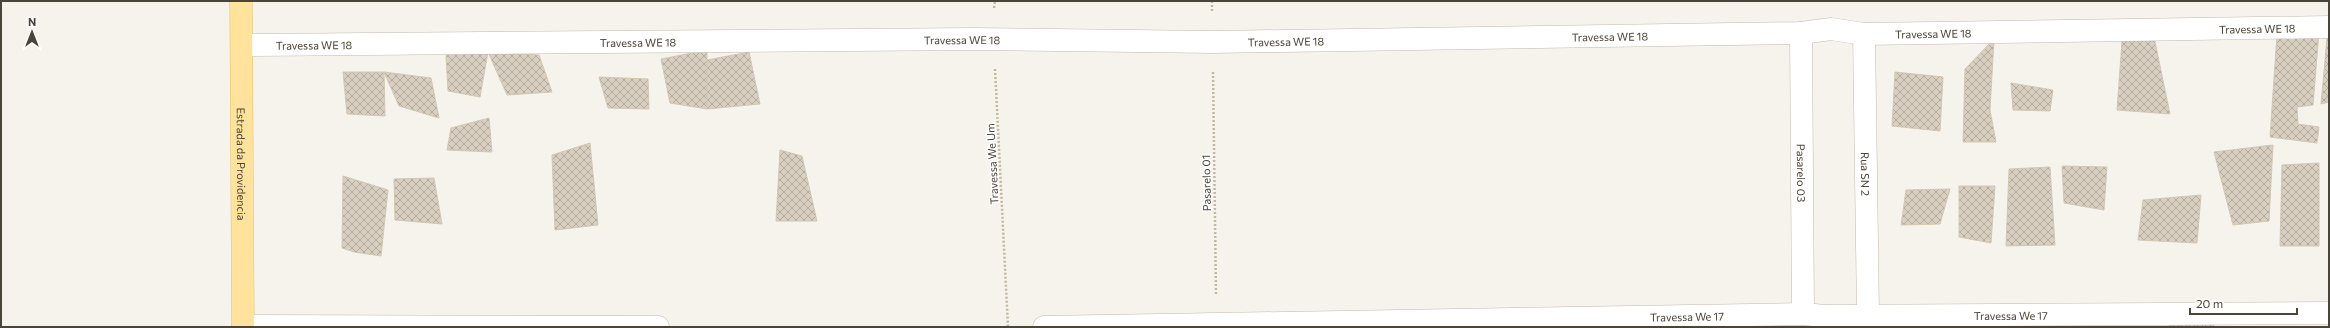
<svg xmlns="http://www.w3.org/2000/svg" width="2330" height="328" font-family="Commissioner,sans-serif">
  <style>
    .building { fill: url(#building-cross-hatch); stroke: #d3c7b4 }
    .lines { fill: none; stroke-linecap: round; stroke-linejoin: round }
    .minor-casing { stroke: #c2bbae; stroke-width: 23 }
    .major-casing { stroke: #e6c16a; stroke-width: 23 }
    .path { stroke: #c4b79f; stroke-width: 2.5; stroke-dasharray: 2 2; stroke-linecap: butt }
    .minor { stroke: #fff; stroke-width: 22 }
    .major { stroke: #ffe39c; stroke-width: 22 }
    .labels { text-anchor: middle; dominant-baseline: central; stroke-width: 3; stroke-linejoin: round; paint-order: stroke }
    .street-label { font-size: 11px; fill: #4b4439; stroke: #fff }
  </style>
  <defs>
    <pattern id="building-cross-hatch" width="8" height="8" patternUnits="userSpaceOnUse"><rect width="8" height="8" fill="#d8cfc1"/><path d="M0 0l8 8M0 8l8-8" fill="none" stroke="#b1aa9e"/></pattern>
  </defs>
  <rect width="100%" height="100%" fill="#f6f3ec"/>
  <path class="building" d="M2319 32 2313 105 2297 107 2298 124 2319 127 2317 143 2270 137 2277 34Z
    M2154 37 2170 114 2117 110 2122 41Z
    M2327 38H2329V102L2321 104Z
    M1994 39 1990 110 1996 142H1963L1965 69Z
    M707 50V109L670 103 661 59Z
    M488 52 480 97 448 91 446 55Z
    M488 52 539 55 552 92 507 95Z
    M749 52 760 104 707 109V60Z
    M343 72H384L385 116 347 114Z
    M384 72 431 78 439 118 399 106Z
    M1895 72 1943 77 1940 131 1892 126Z
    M599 77 648 79 649 109 608 108Z
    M2011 83 2053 90 2050 111 2013 110Z
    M489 118 492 152 447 150 451 128Z
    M590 143 598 225 555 230 552 155Z
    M2273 145 2269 221 2233 225 2214 152Z
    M780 150 802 156 817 221H776Z
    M2319 163V246H2280L2282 165Z
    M2062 166 2107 167 2104 210 2064 203Z
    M2050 167 2055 245 2006 246 2009 169Z
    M343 176 388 190 381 256 354 252 342 248Z
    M434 178 442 224 395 220 394 179Z
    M1959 186H1995L1991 243 1959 237Z
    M1950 189 1940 224 1901 225 1906 190Z
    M2201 195 2197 243 2138 240 2143 200Z
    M2214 322V327H2169V325Z"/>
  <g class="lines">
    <defs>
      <g id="minor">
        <path id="s1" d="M1801 33 1803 314"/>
        <path id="s2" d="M1864 34 1868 314"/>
        <path id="s3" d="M242 45 973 39 1213 42 1801 33 1831 29 1864 34 2329 27"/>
        <path d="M243 326 658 327"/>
        <path id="s4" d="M1044 327 1803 314 1825 316 2329 313"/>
      </g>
      <g id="major">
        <path id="s5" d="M241 1 243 327"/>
      </g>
    </defs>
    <use href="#minor" class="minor-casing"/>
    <use href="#major" class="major-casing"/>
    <path class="path" d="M1212 1V13
      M994 8 995 1
      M995 69 1008 327
      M1213 72 1216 295"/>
    <use href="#minor" class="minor"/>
    <use href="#major" class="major"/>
  </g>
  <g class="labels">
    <g class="street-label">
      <text stroke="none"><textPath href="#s3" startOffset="2016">Travessa WE 18</textPath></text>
      <text stroke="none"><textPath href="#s3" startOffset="1692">Travessa WE 18</textPath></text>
      <text stroke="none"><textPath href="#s3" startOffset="1368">Travessa WE 18</textPath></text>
      <text stroke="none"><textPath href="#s3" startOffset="720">Travessa WE 18</textPath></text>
      <text stroke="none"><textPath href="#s3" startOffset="1044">Travessa WE 18</textPath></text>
      <text stroke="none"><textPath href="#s3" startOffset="396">Travessa WE 18</textPath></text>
      <text stroke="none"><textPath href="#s3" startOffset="72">Travessa WE 18</textPath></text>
      <text stroke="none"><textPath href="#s5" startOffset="163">Estrada da Providencia</textPath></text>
      <text transform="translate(992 164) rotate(-93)">Travessa We Um</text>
      <text stroke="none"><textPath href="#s1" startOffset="140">Pasarelo 03</textPath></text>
      <text stroke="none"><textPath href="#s2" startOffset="140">Rua SN 2</textPath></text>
      <text transform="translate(1206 183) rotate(-91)">Pasarelo 01</text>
      <text stroke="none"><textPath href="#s4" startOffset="967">Travessa We 17</textPath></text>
      <text stroke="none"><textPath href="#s4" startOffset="643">Travessa We 17</textPath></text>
    </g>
  </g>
  <rect width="2330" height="328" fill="none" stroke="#4b4439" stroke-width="4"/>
  <g transform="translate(32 32)" stroke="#ffffff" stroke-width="3" paint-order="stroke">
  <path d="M0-3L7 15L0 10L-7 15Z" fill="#4b4439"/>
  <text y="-6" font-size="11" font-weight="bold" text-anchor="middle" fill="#4b4439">N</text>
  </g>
  <path d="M2190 308v6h107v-6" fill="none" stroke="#4b4439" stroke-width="2"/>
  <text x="2196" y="308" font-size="12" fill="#4b4439" stroke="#ffffff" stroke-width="3" paint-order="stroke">20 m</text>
</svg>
